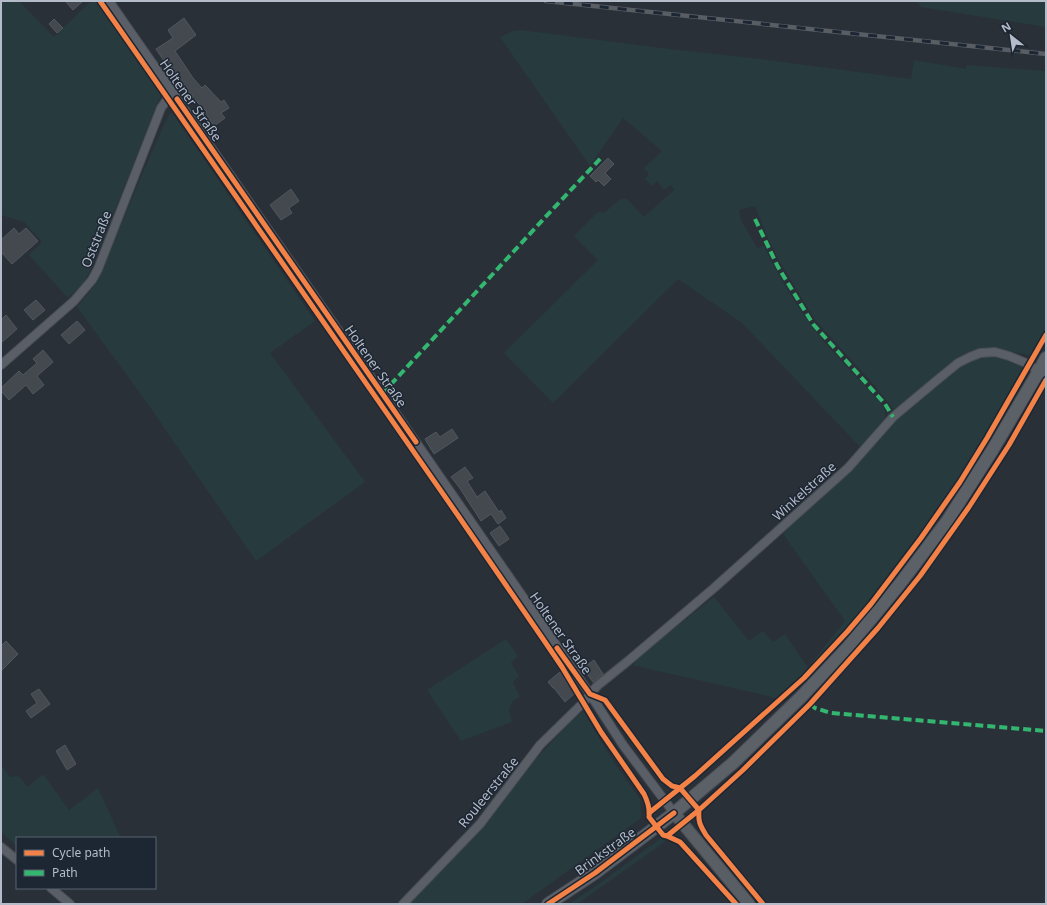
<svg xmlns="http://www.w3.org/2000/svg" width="1047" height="905" font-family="'Noto Sans',sans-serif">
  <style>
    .green { fill: #273a3e }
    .building { fill: #444950; stroke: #52575f }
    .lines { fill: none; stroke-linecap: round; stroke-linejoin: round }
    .street-casing { stroke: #484c53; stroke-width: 10 }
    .secondary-casing { stroke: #484c53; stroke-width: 13 }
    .primary-casing { stroke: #484c55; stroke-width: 14 }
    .street { stroke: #5a5e66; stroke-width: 8 }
    .secondary { stroke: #595d64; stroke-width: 11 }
    .primary { stroke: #5c6168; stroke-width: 12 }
    .rail-casing { stroke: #595d64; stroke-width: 4.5 }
    .rail { stroke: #1d2633; stroke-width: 3; stroke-dasharray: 9; stroke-linecap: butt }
    .quiet { stroke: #33b770; stroke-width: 4; stroke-dasharray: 8 4; stroke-linecap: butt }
    .cycleway-casing { stroke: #1d2633; stroke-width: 8 }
    .cycleway { stroke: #f48246; stroke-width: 5 }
    .labels { text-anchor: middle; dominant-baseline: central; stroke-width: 3; stroke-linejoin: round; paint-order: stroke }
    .street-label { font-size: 13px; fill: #b4bcc9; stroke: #1d2633 }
  </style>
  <rect width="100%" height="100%" fill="#2a3038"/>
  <path class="green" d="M1 1H19L54 37 91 1H96L161 95 95 260 85 281 68 298 29 255 42 242 24 222 1 215Z
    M917 1H1046V27L921 7Z
    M521 30 670 49 761 59 911 79 914 60 966 69V65L1046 71V327L1031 356C1015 352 999 349 982 349L895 411 876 387 816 321 781 264 766 234 755 206 739 210 741 220 757 248 764 246C777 274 793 300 811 325 832 353 857 377 881 403 884 408 886 412 885 418L861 448 742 323 678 279 553 403 504 353 598 260 574 236 598 212 604 213 620 199 626 198 644 217 674 190 671 185 664 190 657 181 652 186 645 179 649 174 644 168 662 151 623 118 590 166 500 37 513 31Z
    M169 114H173L315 321 270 353 365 482 256 561 145 400 77 307 96 284 143 172Z
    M988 356 1003 359 1025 366 959 478 920 534 875 593 846 627 809 669 777 699 768 696 636 666H633L638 657 714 597 749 641 763 631 773 642 785 634 804 662 808 667 845 621 783 534 793 522 901 413 955 370 973 359Z
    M506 639 518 656 511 663 519 676 513 682 520 697 513 701 509 710 512 722 461 741 427 690Z
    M583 711 613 761 640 799 641 816 640 819 522 904H409L481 830 534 761 570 722Z
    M1 765 10 777 19 776 28 787 43 774 69 810 98 788 121 838H17V846L1 832Z
    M661 838 665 842 577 904H569L600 883Z"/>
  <path class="building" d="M65 1H83L73 10Z
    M184 18 196 35 175 51 193 78 202 88 205 85 221 102 224 100 229 108 221 113 225 118 214 126 205 114 207 112 192 97 193 96 176 79 156 49 173 38 168 30Z
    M54 19 63 28 57 33 49 24Z
    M608 158 614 164 605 173 611 179 604 186 598 180 596 182 590 176Z
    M291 189 299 201 289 208 292 213 281 220 270 205Z
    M14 228 19 234 26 228 38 241 12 264 1 252V240Z
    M36 300 45 310 33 320 24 310Z
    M6 315 17 329 1 343V320Z
    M77 321 85 330 69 344 61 335Z
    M43 350 53 362 37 376 44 385 33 394 26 385 9 400 1 391V388L19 371 23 375 37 363 33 359Z
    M452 429 458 438 434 454 425 439 436 432 440 437Z
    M465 467 473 478 467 481 477 497 485 491 499 512 501 510 506 518 498 524 491 514 481 521 459 487 451 477Z
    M500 526 509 539 499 546 490 533Z
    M6 641 18 654 1 671V646Z
    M594 660 603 674 593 682 583 668Z
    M560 672 565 678 564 679 575 693 565 702 554 688H553L548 682Z
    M39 689 50 704 31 718 26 711 37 703 31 694Z
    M65 745 76 764 67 770 56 751Z"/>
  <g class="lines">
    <defs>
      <path id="street" d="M109 1 382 393 590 694 623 745 674 813
        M1 365 74 301 92 280 98 269 161 108 166 101 174 95
        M1 847 17 860
        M51 888 70 904
        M403 904 480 824 540 745 583 703 597 686 628 661 714 588 848 468 893 417 936 381 958 363 970 357 980 353 995 352 1009 356 1026 363 1046 376"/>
      <path id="secondary" d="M674 813 749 904"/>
      <path id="primary" d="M548 904 595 873 652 830 674 813 733 763 801 697 848 647 899 585 948 520 993 449 1039 371 1046 358"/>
    </defs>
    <use href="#street" class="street-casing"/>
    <use href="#secondary" class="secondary-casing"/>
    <use href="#primary" class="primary-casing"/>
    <use href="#street" class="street"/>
    <use href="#secondary" class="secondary"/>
    <use href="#primary" class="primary"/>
    <defs>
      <path id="rail" d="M546 1 1046 54"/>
    </defs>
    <use href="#rail" class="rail-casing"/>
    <use href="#rail" class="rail"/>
    <path class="quiet" d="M755 219 778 267 813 324 885 404 893 417
      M382 393 395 380 551 211 601 158
      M810 704 815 708 831 713 1046 731"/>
    <defs>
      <path id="cycleway" d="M100 1 457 514 543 639 562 667 601 732 644 794C648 802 650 808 649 817L663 835 667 836 680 842 736 904
        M177 99 416 442
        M557 648 590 694 605 700 663 779 672 786 680 788 699 810C698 822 700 825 706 835L763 904
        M649 813 695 776 804 678 847 632 871 604 921 538 960 482 987 438 1046 335
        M667 836 699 810 743 770 810 704 878 628 920 576 969 507 1009 445 1046 380
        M548 904 595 873 674 813"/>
    </defs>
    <use href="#cycleway" class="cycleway-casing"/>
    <use href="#cycleway" class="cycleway"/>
  </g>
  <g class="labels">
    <g class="street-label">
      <text transform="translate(191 100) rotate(55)">Holtener Straße</text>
      <text transform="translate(96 239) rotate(-68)">Oststraße</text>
      <text transform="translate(376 366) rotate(55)">Holtener Straße</text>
      <text transform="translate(804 491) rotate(-42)">Winkelstraße</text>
      <text transform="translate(561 633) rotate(55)">Holtener Straße</text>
      <text transform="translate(488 792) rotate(-51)">Rouleerstraße</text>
      <text transform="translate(605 851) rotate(-36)">Brinkstraße</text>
    </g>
  </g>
  <rect width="1047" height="905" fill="none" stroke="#b4bcc9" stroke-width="4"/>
  <rect x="16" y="837" width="140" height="52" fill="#1d2633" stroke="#59626f"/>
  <rect x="24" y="850" width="20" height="6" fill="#f48246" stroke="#59626f"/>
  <text x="52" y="857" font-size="12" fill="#b4bcc9">Cycle path</text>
  <rect x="24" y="870" width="20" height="6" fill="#33b770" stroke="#59626f"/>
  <text x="52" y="877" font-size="12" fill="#b4bcc9">Path</text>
  <g transform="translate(1011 36) rotate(330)" stroke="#1d2633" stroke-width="3" paint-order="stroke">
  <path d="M0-3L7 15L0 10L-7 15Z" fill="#b4bcc9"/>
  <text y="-6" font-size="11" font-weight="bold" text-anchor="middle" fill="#b4bcc9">N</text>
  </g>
</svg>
